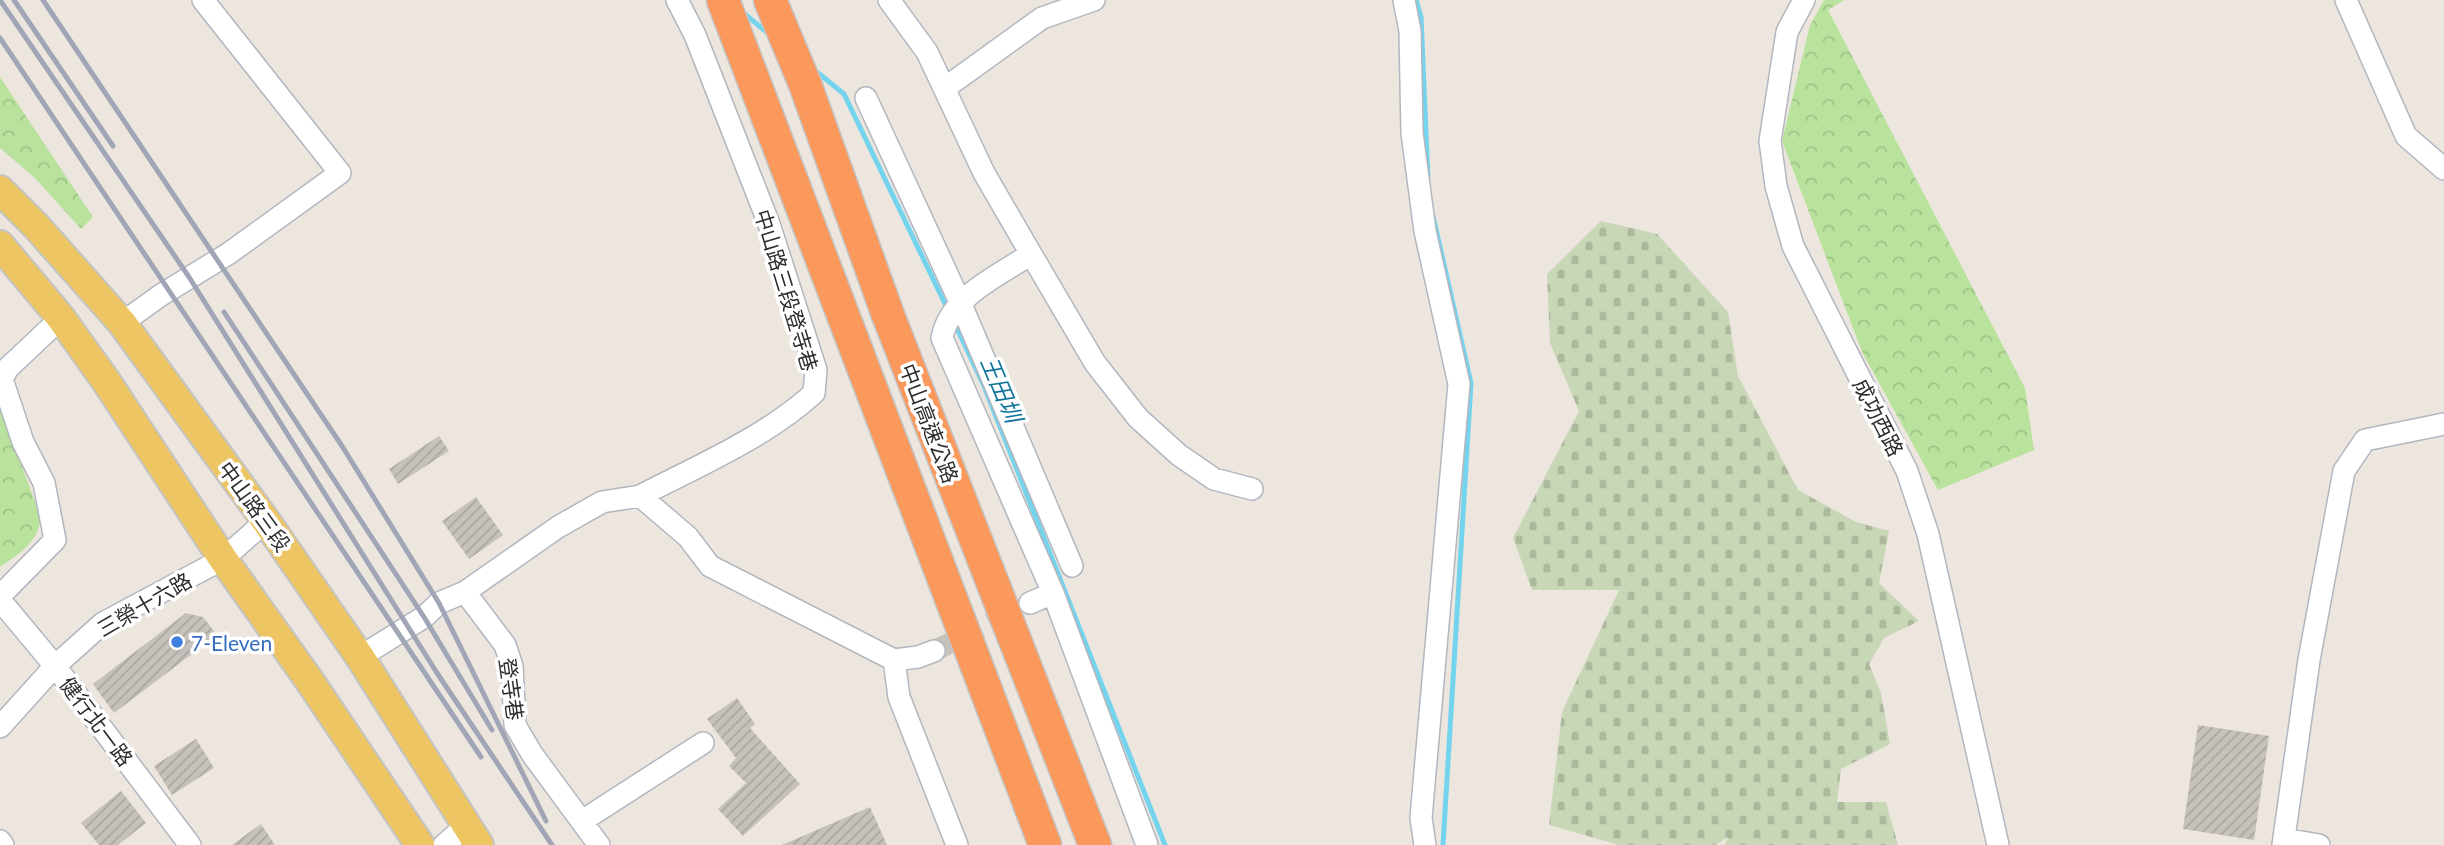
<svg xmlns="http://www.w3.org/2000/svg" width="2444" height="845" font-family="Lato,'Noto Sans TC',sans-serif">
  <style>
    .forest { fill: url(#forest-crowns) }
    .cemetery { fill: url(#cemetery-stones) }
    .lines { fill: none; stroke-linecap: round; stroke-linejoin: round }
    .stream { stroke: #75d4ed; stroke-width: 5 }
    .building { fill: url(#building-hatch) }
    .minor-tunnel { stroke: #c6c1bb; stroke-width: 21; stroke-dasharray: 21 10; stroke-linecap: butt }
    .minor-casing { stroke: #b2b6bf; stroke-width: 24 }
    .major-casing { stroke: #c4c4c4; stroke-width: 32 }
    .highway-casing { stroke: #c4c4c4; stroke-width: 35 }
    .minor { stroke: #fff; stroke-width: 21 }
    .major { stroke: #eec563; stroke-width: 28 }
    .highway { stroke: #fb985c; stroke-width: 32 }
    .rail { stroke: #a1a6b6; stroke-width: 5 }
    .shop-dot { fill: #3f7fe0; stroke: #fff; stroke-width: 2.5 }
    .labels { text-anchor: middle; dominant-baseline: central; stroke-width: 7; stroke-linejoin: round; paint-order: stroke }
    .street-label { font-size: 21px; fill: #2c2c2c; stroke: #fff }
    .shop-label { font-size: 21px; fill: #366cbe; stroke: #fff; text-anchor: start }
    .water-label { font-size: 23px; font-style: italic; fill: #10749c; stroke: #fff }
  </style>
  <defs>
    <pattern id="forest-crowns" width="20" height="18" patternUnits="userSpaceOnUse" patternTransform="scale(1.75)"><rect width="20" height="18" fill="#b9e39d"/><path d="M2 6a3 3 0 1 1 6 0M12 15a3 3 0 1 1 6 0" fill="none" stroke="#9fc387"/></pattern>
    <pattern id="cemetery-stones" width="16" height="16" patternUnits="userSpaceOnUse" patternTransform="scale(1.75)"><rect width="16" height="16" fill="#c8d7b6"/><path d="M2 7V4a2 2 0 0 1 4 0v3zM10 15v-3a2 2 0 0 1 4 0v3z" fill="#acb99d"/></pattern>
    <pattern id="building-hatch" width="6" height="6" patternUnits="userSpaceOnUse" patternTransform="scale(1.75)"><rect width="6" height="6" fill="#c6c1ba"/><path d="M-1 1l2-2M0 6l6-6M5 7l2-2" fill="none" stroke="#aaa6a0"/></pattern>
  </defs>
  <rect width="100%" height="100%" fill="#ede6df"/>
  <path class="forest" d="M1824 0H1844L1828 10 2025 388 2034 450 1938 490 1862 352 1782 141 1810 25Z
    M0 77 93 217 81 229 36 179 0 148Z
    M0 407 41 518C37 544 20 553 0 567Z"/>
  <path class="cemetery" d="M1601 221 1657 234 1728 312 1738 376 1798 490 1856 522 1889 531 1879 583 1919 621 1884 638 1869 664 1881 693 1890 744 1841 769 1837 802H1886L1898 845H1725L1728 837 1715 845H1619L1549 825 1562 712 1619 590H1532L1513 538 1579 411 1550 343 1547 274Z"/>
  <g class="lines">
    <path class="stream" d="M1416 0 1421 17 1428 179
      M741 11 769 34
      M812 68 844 94 948 310
      M1433 216 1471 383 1443 845
      M954 322 984 386 1165 845"/>
  </g>
  <path class="building" d="M439 436 449 451 398 484 389 469Z
    M476 497 503 535 469 559 442 521Z
    M186 613 203 617 217 635 114 713 93 684Z
    M737 698 755 724 750 728 800 784 743 836 718 809 746 783 729 766 736 758 707 719Z
    M2198 725 2269 736 2254 840 2183 829Z
    M196 739 214 768 172 795 154 766Z
    M121 791 146 823 118 845H99L81 823Z
    M870 807 887 845H782Z
    M261 824 275 845H232Z"/>
  <g class="lines">
    <path class="minor-tunnel" d="M934 651 1016 610"/>
    <defs>
      <path id="minor" d="M889 0 927 52 984 173 1031 254C998 276 950 296 942 338L1053 593 1030 603
        M1404 0 1410 31 1412 133 1425 231 1459 384 1421 818 1425 845
        M1804 0 1787 32 1770 141 1776 186 1793 246 1907 471 1928 534 1998 845
        M2346 0 2406 136 2444 169
        M945 88 1042 18 1094 0
        M866 98 960 302 1072 566
        M1031 254 1095 363 1138 418 1179 455 1214 479 1252 489
        M122 323 161 295 228 254 340 173 203 0
        M640 496C698 466 766 437 814 393L816 370 769 224 695 35 677 0
        M465 592 505 645 512 666 515 725 532 754 599 845
        M1053 593 1147 845
        M0 596 55 540 44 483 23 442 2 379 8 368 61 318
        M0 600 55 666 190 845
        M360 657 424 617 439 603 465 592 558 527 602 502 640 496 688 537 710 566 894 660 918 657 934 651
        M894 660 899 697 957 845
        M0 727 55 666 103 623 223 559 266 521
        M582 821 703 743
        M2284 839 2319 845
        M0 841 3 845
        M444 845 466 826
        M2283 845 2309 660 2344 471 2365 440 2444 424"/>
      <path id="major" d="M0 190 36 226 122 323 266 521 360 657 479 845
        M0 245 61 318 106 381 223 559 309 680 420 845"/>
      <path id="highway" d="M723 0 1045 845
        M770 0 805 84 888 315 1095 845"/>
    </defs>
    <use href="#minor" class="minor-casing"/>
    <use href="#major" class="major-casing"/>
    <use href="#highway" class="highway-casing"/>
    <use href="#minor" class="minor"/>
    <use href="#major" class="major"/>
    <use href="#highway" class="highway"/>
    <path class="rail" d="M0 0 189 277 437 673 552 845
      M14 0 113 146
      M43 0 342 446 439 603 546 821
      M0 38 481 757
      M224 312 424 617 492 730"/>
  </g>
  <circle class="shop-dot" cx="177" cy="642" r="7"/>
  <g class="labels">
    <g class="street-label">
      <text transform="translate(787 290) rotate(73)">中山路三段登寺巷</text>
      <text transform="translate(1879 417) rotate(63)">成功西路</text>
      <text transform="translate(930 423) rotate(69)">中山高速公路</text>
      <text transform="translate(255 506) rotate(54)">中山路三段</text>
      <text transform="translate(144 604) rotate(-30)">三榮十六路</text>
      <text transform="translate(512 689) rotate(82)">登寺巷</text>
      <text transform="translate(97 721) rotate(53)">健行北一路</text>
    </g>
    <g class="shop-label">
      <text x="191" y="642">7-Eleven</text>
    </g>
    <g class="water-label">
      <text transform="translate(1002 389) rotate(67)">王田圳</text>
    </g>
  </g>
</svg>
